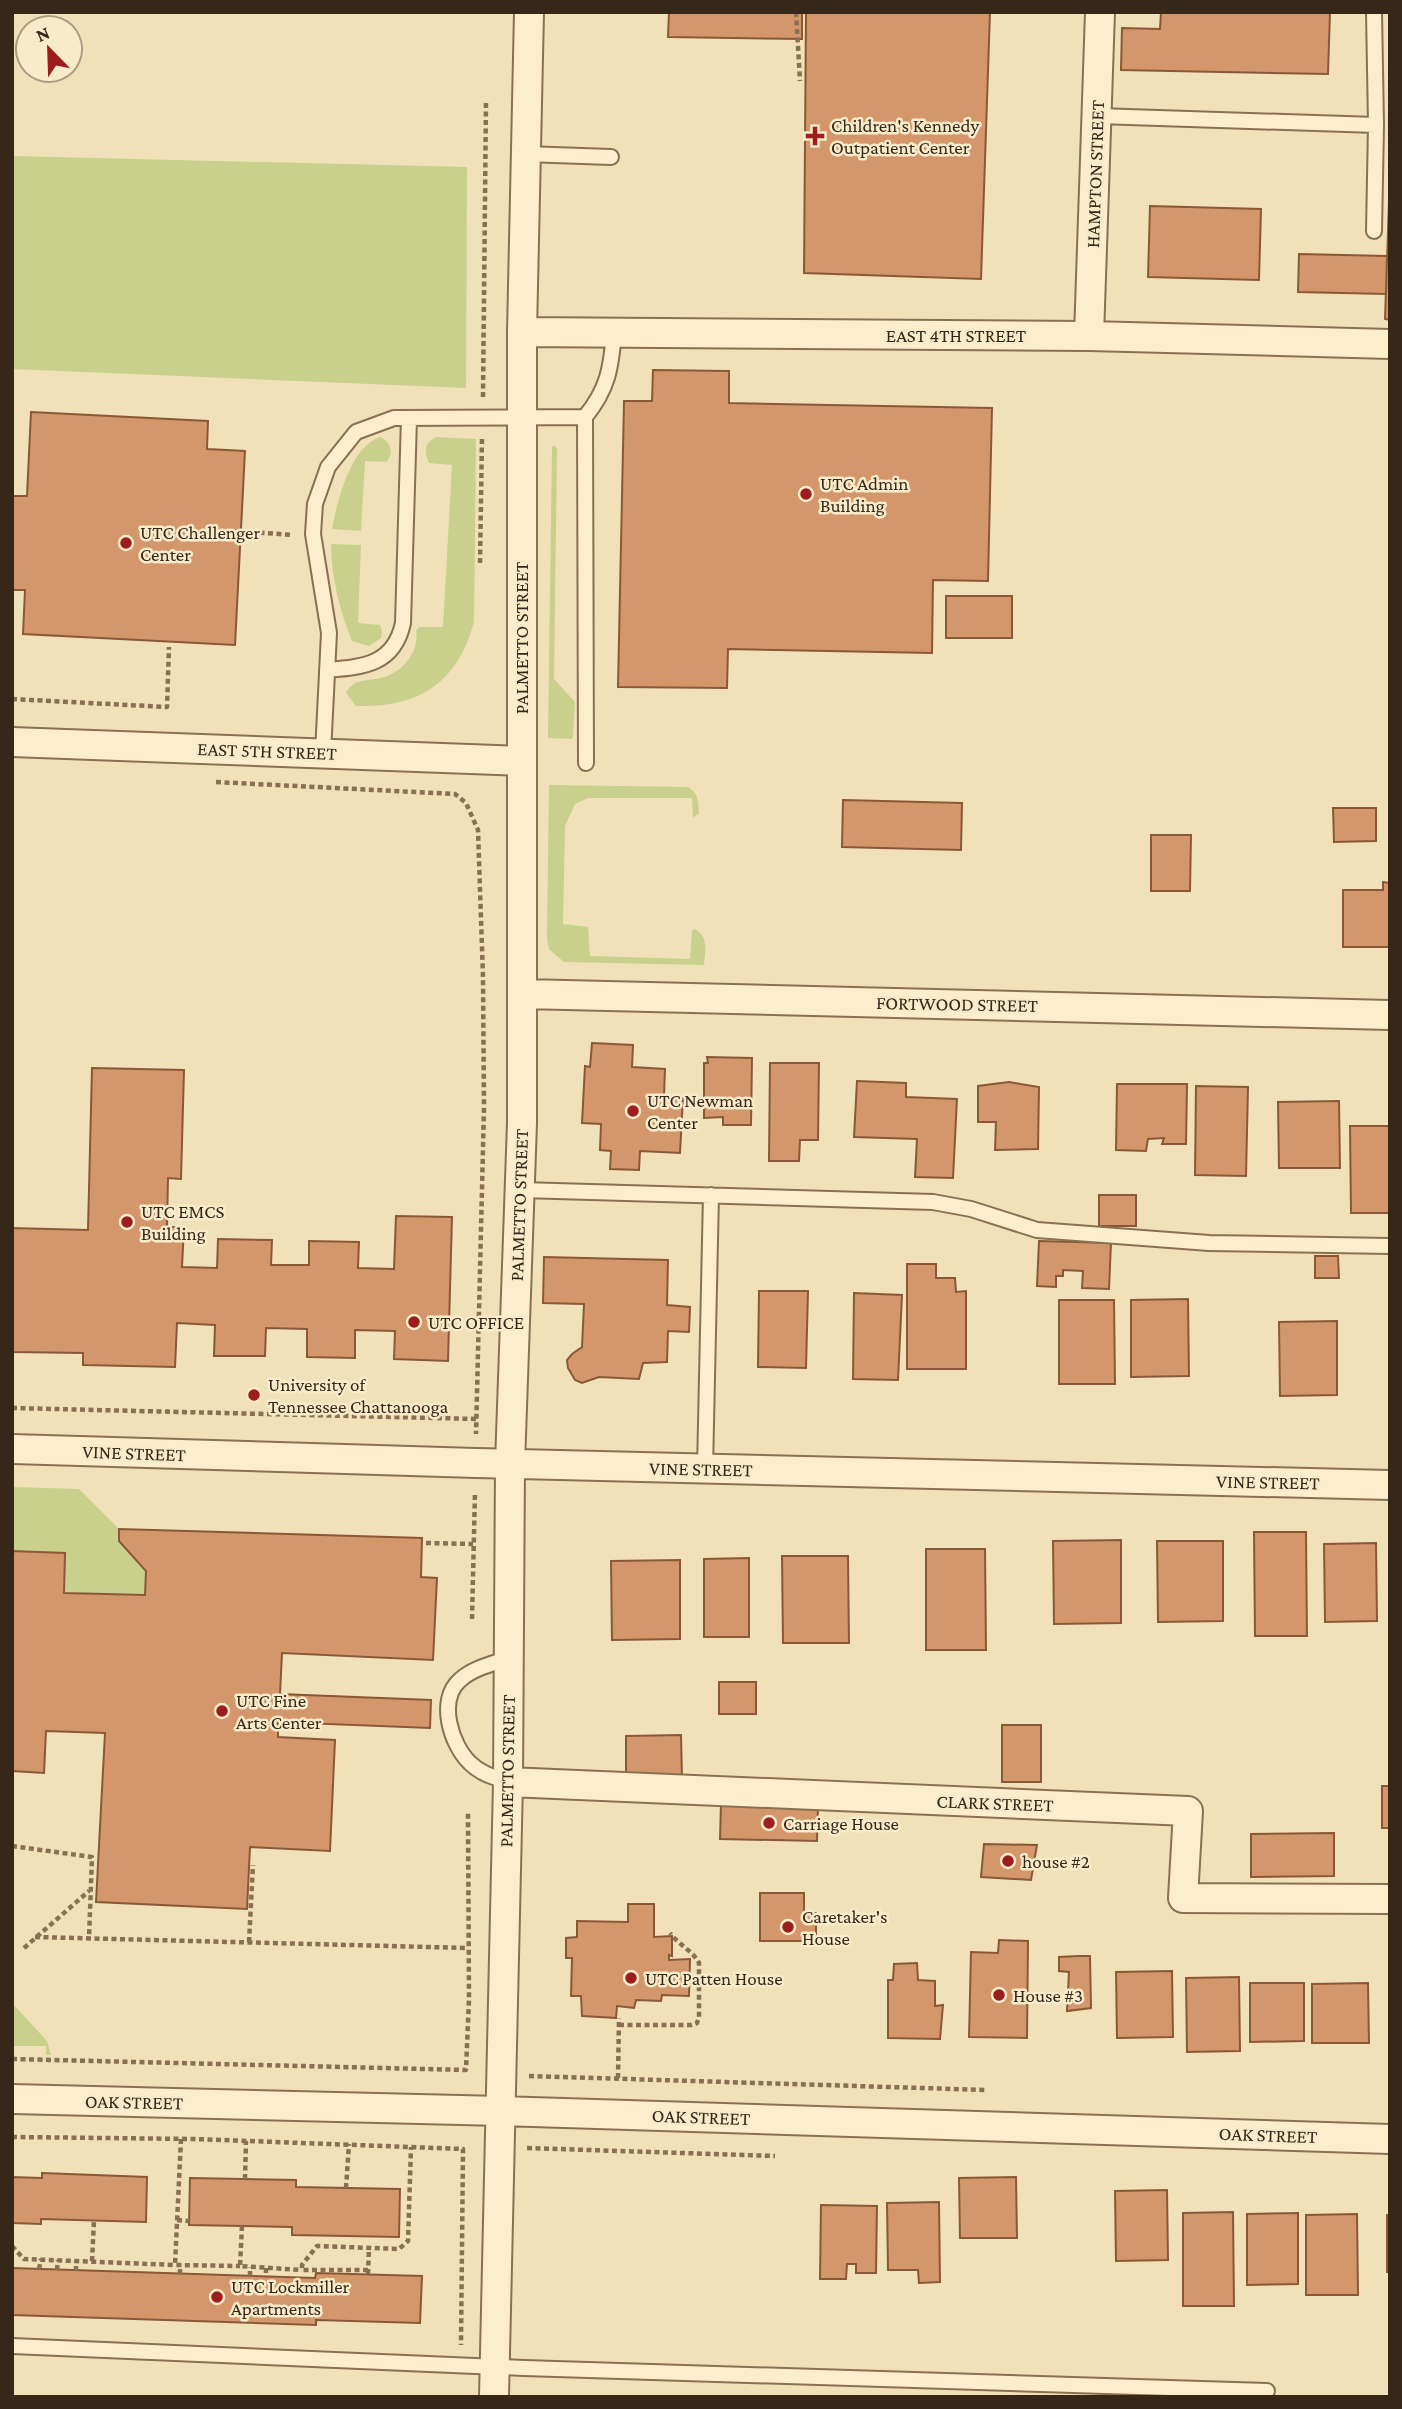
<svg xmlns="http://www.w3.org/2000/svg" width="1402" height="2409" font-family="'Crimson Pro',serif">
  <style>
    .green { fill: #c8d08c }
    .building { fill: #d3976b; stroke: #8a5836; stroke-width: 2 }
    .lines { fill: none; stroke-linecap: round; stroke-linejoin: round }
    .lane-casing { stroke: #897052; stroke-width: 18 }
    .street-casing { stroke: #897052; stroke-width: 32 }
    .path { stroke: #897052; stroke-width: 4.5; stroke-dasharray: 5 3.5; stroke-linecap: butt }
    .lane { stroke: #fceecc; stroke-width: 14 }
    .street { stroke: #fceecc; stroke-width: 28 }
    .poi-dot { fill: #9d1d1d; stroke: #f8ebc9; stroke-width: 2.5 }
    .labels { text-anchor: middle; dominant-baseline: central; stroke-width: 5; stroke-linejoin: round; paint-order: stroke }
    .poi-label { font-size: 19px; fill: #362719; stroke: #f8ebc9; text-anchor: start }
    .street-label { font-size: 19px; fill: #362719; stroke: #f8ebc9 }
  </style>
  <rect width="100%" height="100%" fill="#f1e1b9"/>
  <path class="green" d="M12 156 467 167 466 388 12 369Z
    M380 437C390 441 395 453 386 462L365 461 361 531 332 529C337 501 351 446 380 437Z
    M436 437 476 439 474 622C457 684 418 708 356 706L346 693C354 677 369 682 384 677 403 672 420 650 416 631L419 627H443L452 465 429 463C424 452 424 443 436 437Z
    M554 445 557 449 554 679 575 702 573 737 571 739 548 738 552 447Z
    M331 544 361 545 358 623 380 625 382 631 381 638 369 646 352 641C340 612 331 576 331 544Z
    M549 785 688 787C699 794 698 801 699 813L693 818 692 798H588L575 804 565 826 563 924 588 927 590 956 690 959 692 931 695 929C709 937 705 951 704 965L564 962 549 949 547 938Z
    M12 1487 79 1489 119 1529V1541L146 1571 145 1595 64 1593 65 1553 12 1551Z
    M12 2003 47 2041 51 2055H46V2046H12Z"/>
  <path class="building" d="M669 12H802V39L668 37Z
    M806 12H990L981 279 804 273Z
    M1161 12H1330L1328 74 1121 70 1122 28 1160 29Z
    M1390 172V320L1385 319Z
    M1150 206 1261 209 1259 280 1148 277Z
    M1299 254 1387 256 1386 294 1298 292Z
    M653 370 729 371V403L992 408 988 581 933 580 932 653 728 649 727 688 618 687 624 401H652Z
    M31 412 208 421 207 449 245 451 235 645 23 634 25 590H12V496H27Z
    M946 596H1012V638H946Z
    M843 800 962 803 961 850 842 847Z
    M1333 808H1376V841L1334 842Z
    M1151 835H1191L1190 891H1151Z
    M1383 882 1390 883V947H1343V890H1383Z
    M592 1043 633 1045 632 1067 665 1069 664 1097 683 1098 680 1153 640 1151 639 1170 610 1169 611 1151 600 1150 601 1124 582 1123 585 1066 590 1067Z
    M707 1057 752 1058 751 1125H723V1117L704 1118V1063H708Z
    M770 1063H819L818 1140H800L799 1161H769Z
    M92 1068 184 1070 181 1179 168 1178 167 1227H184L182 1267 217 1268 218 1239 272 1240 271 1265H309V1241L359 1242 358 1268 394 1269 396 1216 452 1217 448 1361 394 1359 395 1331 355 1330V1358L307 1357V1329L266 1328 265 1356H214L215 1325 177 1323 175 1367 83 1365V1353L12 1352V1228L88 1230Z
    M857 1081 906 1083V1097L957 1099 953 1178 915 1177 917 1139 854 1137Z
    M1009 1082 1039 1087 1038 1149 995 1150 996 1122H978V1086Z
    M1117 1084H1187L1186 1144H1162L1164 1138 1148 1139 1146 1151 1116 1150Z
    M1196 1086 1248 1087 1246 1176 1195 1175Z
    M1339 1101 1340 1168H1279L1278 1102Z
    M1350 1126H1390V1213H1351Z
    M1099 1195H1136V1226H1099Z
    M1039 1241 1111 1243 1109 1289 1082 1288 1083 1271 1063 1270V1276H1056V1287L1037 1286Z
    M1315 1256H1338L1339 1278H1315Z
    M544 1257 668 1260 667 1305 690 1307 689 1332 668 1331 667 1362 643 1363 639 1379 599 1377 582 1383 575 1380 568 1368 567 1360 572 1354 582 1347 584 1304 543 1303Z
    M907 1264H936V1278H955L956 1292 966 1291V1369H907Z
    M759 1291H808L806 1368 758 1367Z
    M854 1293 902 1295 898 1380 853 1379Z
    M1188 1299 1189 1376 1131 1377V1300Z
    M1059 1300H1114L1115 1384H1059Z
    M1337 1321V1395L1280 1396 1279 1322Z
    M119 1529 422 1538 421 1577 437 1578 433 1660 282 1653 280 1694 431 1700 430 1728 278 1722V1737L335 1740 330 1851 250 1847 247 1909 96 1902 105 1733 46 1731 44 1773 12 1771V1551L65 1553 64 1593 145 1595 146 1571 119 1541Z
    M1254 1532H1306L1307 1636H1255Z
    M1121 1540V1623L1054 1624 1053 1541Z
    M1157 1541H1223V1621L1158 1622Z
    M1376 1543 1377 1621 1325 1622 1324 1544Z
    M926 1549H985L986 1650H926Z
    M782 1556H848L849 1643H783Z
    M749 1558V1637H704V1559Z
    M680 1560V1639L612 1640 611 1561Z
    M719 1682H756V1714H719Z
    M1002 1725H1041V1782H1002Z
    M681 1735 682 1780H626V1736Z
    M1382 1786H1390V1828H1382Z
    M721 1804 818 1806 817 1841 720 1839Z
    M1334 1833V1876L1251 1877V1834Z
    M984 1844 1037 1845 1031 1880 981 1877Z
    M760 1893H804V1913H816V1941H760Z
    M628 1904H654V1937L672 1936V1956L669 1955V1960L690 1959 689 1996 662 1995 661 2001 636 2000 634 2008 617 2006 616 2018 582 2016 581 1996H571L572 1958H566V1938L577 1937V1921L628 1922Z
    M999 1940 1028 1941 1027 2038 969 2037 971 1952 998 1953Z
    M1079 1956H1090L1091 2008 1067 2011 1069 1972 1059 1971V1957Z
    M917 1963 918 1980 935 1981V2006L943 2005 940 2039 888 2038V1980H893L894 1964Z
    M1172 1971 1173 2037 1117 2038 1116 1972Z
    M1239 1977 1240 2051 1187 2052 1186 1978Z
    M1250 1983H1304V2041L1250 2042Z
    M1368 1983 1369 2043H1312V1984Z
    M42 2173 147 2177 146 2222 41 2219V2224L12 2223V2177L42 2178Z
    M1016 2177 1017 2238H960L959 2178Z
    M190 2178 296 2180V2187L400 2189 399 2237 292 2235V2227L189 2225Z
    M1167 2190 1168 2260 1116 2261 1115 2191Z
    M939 2202 940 2282 919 2283 918 2270H888L887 2203Z
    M821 2205 877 2206 876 2273H856V2264H847L846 2279H820Z
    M1233 2212 1234 2306H1183V2213Z
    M1298 2213V2284L1247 2285V2214Z
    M1357 2214 1358 2295H1306V2215Z
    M1387 2215H1390V2272H1387Z
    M12 2268 315 2278 316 2273 422 2276 420 2323 316 2320V2325L12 2315Z"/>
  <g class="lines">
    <defs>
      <path id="lane" d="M1098 116 1376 125 1374 12
        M525 154 611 157
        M1374 231 1376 125
        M585 417 586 763
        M327 670C363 667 394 665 403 623L409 418
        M323 753 329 633 313 534 315 504 328 467 356 432 394 418 585 417C608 389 611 368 614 333
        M521 1190 933 1202 971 1209 1037 1230 1209 1243 1390 1246
        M705 1469 711 1195
        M508 1782C494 1777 481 1774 470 1763 451 1745 437 1700 460 1680 473 1668 492 1664 509 1658
        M12 2346 524 2368 1267 2391"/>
      <path id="street" d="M522 332 1089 336 1390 344
        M1089 336 1100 12
        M12 742 521 761
        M524 994 1390 1015
        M12 1449 476 1463 1390 1485
        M508 1782 1188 1811 1183 1898 1390 1899
        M12 2099 501 2111 1390 2139
        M494 2397 508 1782 510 1464 522 1123V332L529 12"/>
    </defs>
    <use href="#lane" class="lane-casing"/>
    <use href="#street" class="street-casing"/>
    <path class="path" d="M796 12 800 81
      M483 397 486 100
      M251 532 292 535
      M480 563 482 437
      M12 699 167 707 169 647
      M216 782 455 794 466 803 478 830 483 977 484 1107 476 1434
      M12 1408 477 1419
      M426 1543 473 1544
      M472 1619 475 1492
      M12 1846 92 1857 89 1938
      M35 1937 468 1948
      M249 1942 253 1865
      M24 1948 89 1891
      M619 2025H691L697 2023 699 2017V1963C694 1952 678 1944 670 1933
      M12 2059 466 2070 469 1999 468 1813
      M529 2076 987 2090
      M618 2078 619 2018
      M12 2137 195 2139 463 2149 461 2345
      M181 2139 175 2265 240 2266
      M527 2148 775 2156
      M245 2179 246 2141
      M346 2188 349 2144
      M177 2220 189 2221
      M242 2226 240 2266 302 2270
      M12 2246 24 2259 175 2265
      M92 2261 94 2220
      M266 2268V2276
      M39 2269 41 2259
      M57 2270 58 2260
      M368 2270H302V2265L317 2246 399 2249 408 2241 411 2147
      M76 2271V2261
      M180 2274V2265
      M368 2274 369 2248
      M250 2276V2267"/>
    <use href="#lane" class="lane"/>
    <use href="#street" class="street"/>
  </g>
  <g class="poi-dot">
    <path d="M811.5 125.5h7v7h7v7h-7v7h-7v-7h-7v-7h7z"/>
    <circle cx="806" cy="494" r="7"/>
    <circle cx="126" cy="543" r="7"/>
    <circle cx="633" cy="1111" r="7"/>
    <circle cx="127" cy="1222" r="7"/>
    <circle cx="414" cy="1322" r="7"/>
    <circle cx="254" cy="1395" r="7"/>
    <circle cx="222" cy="1711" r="7"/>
    <circle cx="769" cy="1823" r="7"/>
    <circle cx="1008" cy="1861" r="7"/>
    <circle cx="788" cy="1927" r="7"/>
    <circle cx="631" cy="1978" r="7"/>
    <circle cx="999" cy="1995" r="7"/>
    <circle cx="217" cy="2297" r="7"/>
  </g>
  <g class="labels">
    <g class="poi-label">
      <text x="831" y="125">Children's Kennedy<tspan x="831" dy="22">Outpatient Center</tspan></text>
      <text x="820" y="483">UTC Admin<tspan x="820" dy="22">Building</tspan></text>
      <text x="140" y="532">UTC Challenger<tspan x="140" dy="22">Center</tspan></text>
      <text x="647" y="1100">UTC Newman<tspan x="647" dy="22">Center</tspan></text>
      <text x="141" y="1211">UTC EMCS<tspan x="141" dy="22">Building</tspan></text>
      <text x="428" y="1322">UTC OFFICE</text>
      <text x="268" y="1384">University of<tspan x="268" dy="22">Tennessee Chattanooga</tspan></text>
      <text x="236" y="1700">UTC Fine<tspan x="236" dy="22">Arts Center</tspan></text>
      <text x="783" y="1823">Carriage House</text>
      <text x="1022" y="1861">house #2</text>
      <text x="802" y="1916">Caretaker's<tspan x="802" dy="22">House</tspan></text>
      <text x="645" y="1978">UTC Patten House</text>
      <text x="1013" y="1995">House #3</text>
      <text x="231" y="2286">UTC Lockmiller<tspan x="231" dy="22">Apartments</tspan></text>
    </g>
    <g class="street-label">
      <text transform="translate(1095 174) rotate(-88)">HAMPTON STREET</text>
      <text x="956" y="335">EAST 4TH STREET</text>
      <text transform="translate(521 638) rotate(-90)">PALMETTO STREET</text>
      <text transform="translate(267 751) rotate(2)">EAST 5TH STREET</text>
      <text transform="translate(957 1004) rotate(1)">FORTWOOD STREET</text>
      <text transform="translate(519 1205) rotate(-88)">PALMETTO STREET</text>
      <text transform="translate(134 1453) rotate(2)">VINE STREET</text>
      <text transform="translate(701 1469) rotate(1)">VINE STREET</text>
      <text transform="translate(1268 1482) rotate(1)">VINE STREET</text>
      <text transform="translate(507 1771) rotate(-89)">PALMETTO STREET</text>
      <text transform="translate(995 1803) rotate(2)">CLARK STREET</text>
      <text transform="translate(134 2102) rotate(1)">OAK STREET</text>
      <text transform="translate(701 2117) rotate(2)">OAK STREET</text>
      <text transform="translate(1268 2135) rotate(2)">OAK STREET</text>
    </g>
  </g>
  <rect width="1402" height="2409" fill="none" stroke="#362719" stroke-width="28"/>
  <g transform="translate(49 49) rotate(337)"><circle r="33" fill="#f8ebc9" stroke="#aa9d83" stroke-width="2"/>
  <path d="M0-5L12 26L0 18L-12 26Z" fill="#9d1d1d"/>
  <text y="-10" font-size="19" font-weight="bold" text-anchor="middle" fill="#362719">N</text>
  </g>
</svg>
